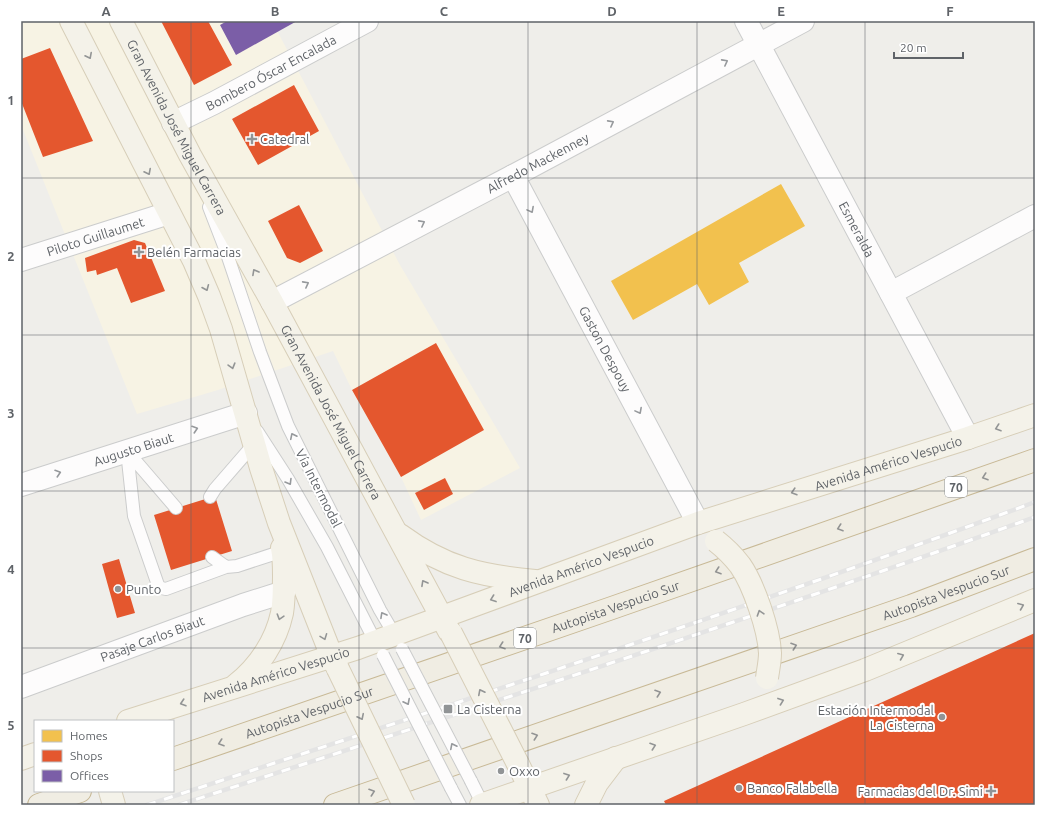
<svg xmlns="http://www.w3.org/2000/svg" width="1056" height="826" font-family="Ubuntu,sans-serif">
  <style>
    .commercial { fill: #f7f3e4 }
    .homes { fill: #f2c14e }
    .shops { fill: #e4572e }
    .offices { fill: #7b5ea7 }
    .lines { fill: none; stroke-linecap: round; stroke-linejoin: round }
    .service-casing { stroke: #cbcccc; stroke-width: 14 }
    .minor-casing { stroke: #cbcccc; stroke-width: 24 }
    .primary-casing { stroke: #d7ceb8; stroke-width: 24 }
    .motorway-casing { stroke: #c8b996; stroke-width: 24 }
    .service { stroke: #fdfcfc; stroke-width: 12 }
    .minor { stroke: #fdfcfc; stroke-width: 22 }
    .primary { stroke: #f4f2e9; stroke-width: 22 }
    .motorway { stroke: #f0ede3; stroke-width: 22 }
    .rail-casing { stroke: #e4e4e4; stroke-width: 4.5 }
    .rail { stroke: #fff; stroke-width: 3; stroke-dasharray: 9; stroke-linecap: butt }
    .service-bridge-casing { stroke: #cbcccc; stroke-width: 14; stroke-linecap: butt }
    .primary-bridge-casing { stroke: #d7ceb8; stroke-width: 24; stroke-linecap: butt }
    .service-bridge { stroke: #fdfcfc; stroke-width: 12 }
    .primary-bridge { stroke: #f4f2e9; stroke-width: 22 }
    .oneway { stroke: #939595 }
    .oneway2 { stroke: #96999c }
    .oneway3 { stroke: #929393 }
    .grid { fill: none; stroke: #5f6368; stroke-width: 1; stroke-opacity: 0.55 }
    .poi-dot { fill: #919496; stroke: #fff; stroke-width: 1.5 }
    .labels { text-anchor: middle; dominant-baseline: central; stroke-width: 4; stroke-linejoin: round; paint-order: stroke }
    .shield { fill: #fff; stroke: #8f9295; stroke-width: 1 }
    .shield-label { font-size: 12px; font-weight: bold; fill: #5f6368 }
    .street-label { font-size: 13px; fill: #5f6368; stroke: #fff }
    .poi-label { font-size: 13px; fill: #5f6368; stroke: #fff; text-anchor: start }
    .neatline { fill: none; stroke: #5f6368; stroke-width: 1.5 }
    .grid-label { font-size: 13px; text-anchor: middle; font-weight: bold; fill: #5f6368 }
  </style>
  <rect width="100%" height="100%" fill="#efeeea"/>
  <path class="commercial" d="M21 21H272L400 265 520 468 421 520 401 477 352 390 333 351 218 390 137 414 21 125Z"/>
  <path class="homes" d="M781 184 805 226 739 263 749 282 709 305 697 284 633 320 611 281Z"/>
  <path class="shops" d="M161 21H208L232 65 194 85Z
    M50 48 93 141 43 157 21 101V59Z
    M294 85 319 131 258 165 232 119Z
    M299 205 323 251 300 263 287 258 268 221Z
    M134 240 145 243 165 291 131 303 117 268 97 275 96 270 87 272 85 258Z
    M436 343 484 430 401 477 352 390Z
    M445 478 453 494 424 510 415 493Z
    M215 496 232 551 171 570 154 515Z
    M119 559 135 613 117 618 102 564Z
    M1035 633V805H666L664 801Z"/>
  <path class="offices" d="M227 21H297L236 55 220 25Z"/>
  <g class="lines">
    <defs>
      <path id="service" d="M209 207 226 251 260 352 288 426 380 610 397 639
        M257 431 288 479 327 547 377 645
        M127 451 134 516 158 585 161 588 166 589 226 567
        M127 451 176 508
        M210 497 215 489 254 444
        M212 557 226 567 237 566 283 551
        M471 781 483 805
        M451 788 460 805"/>
      <g id="minor">
        <path id="s1" d="M746 21 968 438"/>
        <path id="s2" d="M173 123 214 103 367 21"/>
        <path id="s3" d="M513 176 698 523"/>
        <path id="s4" d="M21 260 169 213"/>
        <path d="M891 293 1035 216"/>
        <path id="s5" d="M272 302 513 176 803 21"/>
        <path id="s6" d="M21 485 246 413"/>
        <path id="s7" d="M21 687 243 605 284 592"/>
      </g>
      <g id="primary">
        <path d="M71 21 194 261 209 296 221 329 261 468 279 523 332 657 338 669"/>
        <path id="s8" d="M121 21 190 155 272 302 449 631"/>
        <path d="M400 535C445 568 481 576 535 581"/>
        <path d="M236 685C259 667 276 641 282 613 284 601 284 588 284 576 284 567 284 557 282 548"/>
        <path id="s9" d="M128 721 358 648 698 523 968 438 1035 415"/>
        <path d="M21 759 35 754"/>
        <path d="M518 764 538 805"/>
        <path d="M110 791 114 805"/>
        <path d="M481 805 744 714 865 670 1035 600"/>
        <path d="M586 805 597 783 616 758"/>
      </g>
      <g id="motorway">
        <path id="s10" d="M173 759 609 609 1035 460"/>
        <path d="M39 805 80 791"/>
        <path id="s11" d="M335 805 911 606 1035 559"/>
      </g>
    </defs>
    <use href="#service" class="service-casing"/>
    <use href="#minor" class="minor-casing"/>
    <use href="#primary" class="primary-casing"/>
    <use href="#motorway" class="motorway-casing"/>
    <use href="#service" class="service"/>
    <use href="#minor" class="minor"/>
    <use href="#primary" class="primary"/>
    <use href="#motorway" class="motorway"/>
    <defs>
      <path id="rail" d="M147 805C444 707 741 611 1035 502
        M179 805C465 711 752 619 1035 517"/>
    </defs>
    <use href="#rail" class="rail-casing"/>
    <use href="#rail" class="rail"/>
    <defs>
      <path id="service-bridge" d="M402 649 471 781
        M383 655 451 788"/>
      <path id="primary-bridge" d="M716 541C725 548 733 556 740 565 754 585 769 630 770 653 770 662 768 670 767 678
        M451 633 518 764
        M338 669 404 805"/>
    </defs>
    <use href="#service-bridge" class="service-bridge-casing"/>
    <use href="#primary-bridge" class="primary-bridge-casing"/>
    <use href="#service-bridge" class="service-bridge"/>
    <use href="#primary-bridge" class="primary-bridge"/>
  </g>
  <defs><path id="oneway-chevron" d="M-2-3.5L2.5 0L-2 3.5" fill="none" stroke-width="1.6" stroke-linecap="round" stroke-linejoin="round"/></defs>
  <g class="oneway">
    <use href="#oneway-chevron" transform="translate(89 56) rotate(63)"/>
    <use href="#oneway-chevron" transform="translate(148 172) rotate(63)"/>
    <use href="#oneway-chevron" transform="translate(255 272) rotate(-119)"/>
    <use href="#oneway-chevron" transform="translate(206 288) rotate(67)"/>
    <use href="#oneway-chevron" transform="translate(232 366) rotate(74)"/>
    <use href="#oneway-chevron" transform="translate(998 428) rotate(161)"/>
    <use href="#oneway-chevron" transform="translate(794 492) rotate(163)"/>
    <use href="#oneway-chevron" transform="translate(424 583) rotate(-119)"/>
    <use href="#oneway-chevron" transform="translate(493 599) rotate(160)"/>
    <use href="#oneway-chevron" transform="translate(1021 606) rotate(-22)"/>
    <use href="#oneway-chevron" transform="translate(760 613) rotate(-108)"/>
    <use href="#oneway-chevron" transform="translate(280 617) rotate(107)"/>
    <use href="#oneway-chevron" transform="translate(324 637) rotate(69)"/>
    <use href="#oneway-chevron" transform="translate(901 656) rotate(-22)"/>
    <use href="#oneway-chevron" transform="translate(481 692) rotate(-117)"/>
    <use href="#oneway-chevron" transform="translate(781 701) rotate(-20)"/>
    <use href="#oneway-chevron" transform="translate(183 703) rotate(162)"/>
    <use href="#oneway-chevron" transform="translate(361 717) rotate(64)"/>
    <use href="#oneway-chevron" transform="translate(653 746) rotate(-19)"/>
    <use href="#oneway-chevron" transform="translate(567 776) rotate(-20)"/>
  </g>
  <g class="oneway2">
    <use href="#oneway-chevron" transform="translate(725 62) rotate(-28)"/>
    <use href="#oneway-chevron" transform="translate(611 123) rotate(-28)"/>
    <use href="#oneway-chevron" transform="translate(531 210) rotate(62)"/>
    <use href="#oneway-chevron" transform="translate(422 223) rotate(-28)"/>
    <use href="#oneway-chevron" transform="translate(306 284) rotate(-28)"/>
    <use href="#oneway-chevron" transform="translate(639 411) rotate(62)"/>
    <use href="#oneway-chevron" transform="translate(195 429) rotate(-18)"/>
    <use href="#oneway-chevron" transform="translate(293 436) rotate(-116)"/>
    <use href="#oneway-chevron" transform="translate(58 473) rotate(-18)"/>
    <use href="#oneway-chevron" transform="translate(289 482) rotate(59)"/>
    <use href="#oneway-chevron" transform="translate(383 615) rotate(-119)"/>
    <use href="#oneway-chevron" transform="translate(407 702) rotate(63)"/>
    <use href="#oneway-chevron" transform="translate(453 746) rotate(-117)"/>
  </g>
  <g class="oneway3">
    <use href="#oneway-chevron" transform="translate(985 477) rotate(161)"/>
    <use href="#oneway-chevron" transform="translate(840 528) rotate(161)"/>
    <use href="#oneway-chevron" transform="translate(718 571) rotate(161)"/>
    <use href="#oneway-chevron" transform="translate(502 646) rotate(161)"/>
    <use href="#oneway-chevron" transform="translate(794 646) rotate(-19)"/>
    <use href="#oneway-chevron" transform="translate(658 693) rotate(-19)"/>
    <use href="#oneway-chevron" transform="translate(535 736) rotate(-19)"/>
    <use href="#oneway-chevron" transform="translate(221 743) rotate(161)"/>
    <use href="#oneway-chevron" transform="translate(372 792) rotate(-19)"/>
  </g>
  <path class="grid" d="M191 21V805M359 21V805M528 21V805M697 21V805M865 21V805M21 178H1035M21 335H1035M21 491H1035M21 648H1035"/>
  <g class="poi-dot">
    <path d="M250 133h4v4h4v4h-4v4h-4v-4h-4v-4h4z"/>
    <path d="M137 246h4v4h4v4h-4v4h-4v-4h-4v-4h4z"/>
    <circle cx="118" cy="589" r="4"/>
    <rect x="443" y="704" width="10" height="10" rx="2"/>
    <circle cx="942" cy="717" r="4"/>
    <circle cx="501" cy="771" r="4"/>
    <circle cx="739" cy="788" r="4"/>
    <path d="M989 785h4v4h4v4h-4v4h-4v-4h-4v-4h4z"/>
  </g>
  <g class="labels">
    <g class="shield">
      <rect x="945" y="477" width="22" height="20" rx="3"/>
      <rect x="514" y="628" width="22" height="20" rx="3"/>
    </g>
    <g class="shield-label">
      <text x="956" y="487">70</text>
      <text x="525" y="638">70</text>
    </g>
    <g class="street-label">
      <text stroke="none"><textPath href="#s2" startOffset="110">Bombero Óscar Encalada</textPath></text>
      <text stroke="none"><textPath href="#s8" startOffset="120">Gran Avenida José Miguel Carrera</textPath></text>
      <text stroke="none"><textPath href="#s5" startOffset="300">Alfredo Mackenney</textPath></text>
      <text stroke="none"><textPath href="#s1" startOffset="236">Esmeralda</textPath></text>
      <text stroke="none"><textPath href="#s4" startOffset="78">Piloto Guillaumet</textPath></text>
      <text stroke="none"><textPath href="#s3" startOffset="196">Gaston Despouy</textPath></text>
      <text stroke="none"><textPath href="#s8" startOffset="444">Gran Avenida José Miguel Carrera</textPath></text>
      <text stroke="none"><textPath href="#s6" startOffset="118">Augusto Biaut</textPath></text>
      <text stroke="none"><textPath href="#s9" startOffset="803">Avenida Américo Vespucio</textPath></text>
      <text transform="translate(319 488) rotate(63)">Vía Intermodal</text>
      <text stroke="none"><textPath href="#s9" startOffset="479">Avenida Américo Vespucio</textPath></text>
      <text stroke="none"><textPath href="#s11" startOffset="647">Autopista Vespucio Sur</textPath></text>
      <text stroke="none"><textPath href="#s10" startOffset="468">Autopista Vespucio Sur</textPath></text>
      <text stroke="none"><textPath href="#s7" startOffset="140">Pasaje Carlos Biaut</textPath></text>
      <text stroke="none"><textPath href="#s9" startOffset="155">Avenida Américo Vespucio</textPath></text>
      <text stroke="none"><textPath href="#s10" startOffset="144">Autopista Vespucio Sur</textPath></text>
    </g>
    <g class="poi-label">
      <text x="260" y="139">Catedral</text>
      <text x="147" y="252">Belén Farmacias</text>
      <text x="126" y="589">Punto</text>
      <text x="457" y="709">La Cisterna</text>
      <text x="934" y="710" text-anchor="end">Estación Intermodal<tspan x="934" dy="15">La Cisterna</tspan></text>
      <text x="509" y="771">Oxxo</text>
      <text x="747" y="788">Banco Falabella</text>
      <text x="983" y="791" text-anchor="end">Farmacias del Dr. Simi</text>
    </g>
  </g>
  <rect width="1056" height="826" fill="none" stroke="#ffffff" stroke-width="44"/>
  <rect x="34" y="720" width="140" height="72" fill="#ffffff" stroke="#bfc1c3"/>
  <rect x="42" y="730" width="20" height="12" fill="#f2c14e" stroke="#bfc1c3"/>
  <text x="70" y="740" font-size="12" fill="#5f6368">Homes</text>
  <rect x="42" y="750" width="20" height="12" fill="#e4572e" stroke="#bfc1c3"/>
  <text x="70" y="760" font-size="12" fill="#5f6368">Shops</text>
  <rect x="42" y="770" width="20" height="12" fill="#7b5ea7" stroke="#bfc1c3"/>
  <text x="70" y="780" font-size="12" fill="#5f6368">Offices</text>
  <path d="M894 52v6h69v-6" fill="none" stroke="#5f6368" stroke-width="2"/>
  <text x="900" y="52" font-size="12" fill="#5f6368" stroke="#ffffff" stroke-width="3" paint-order="stroke">20 m</text>
  <rect x="22" y="22" width="1012" height="782" class="neatline"/>
  <g class="grid-label">
    <text x="106" y="16">A</text>
    <text x="275" y="16">B</text>
    <text x="444" y="16">C</text>
    <text x="612" y="16">D</text>
    <text x="781" y="16">E</text>
    <text x="950" y="16">F</text>
    <text x="11" y="105">1</text>
    <text x="11" y="261">2</text>
    <text x="11" y="418">3</text>
    <text x="11" y="574">4</text>
    <text x="11" y="730">5</text>
  </g>
</svg>
